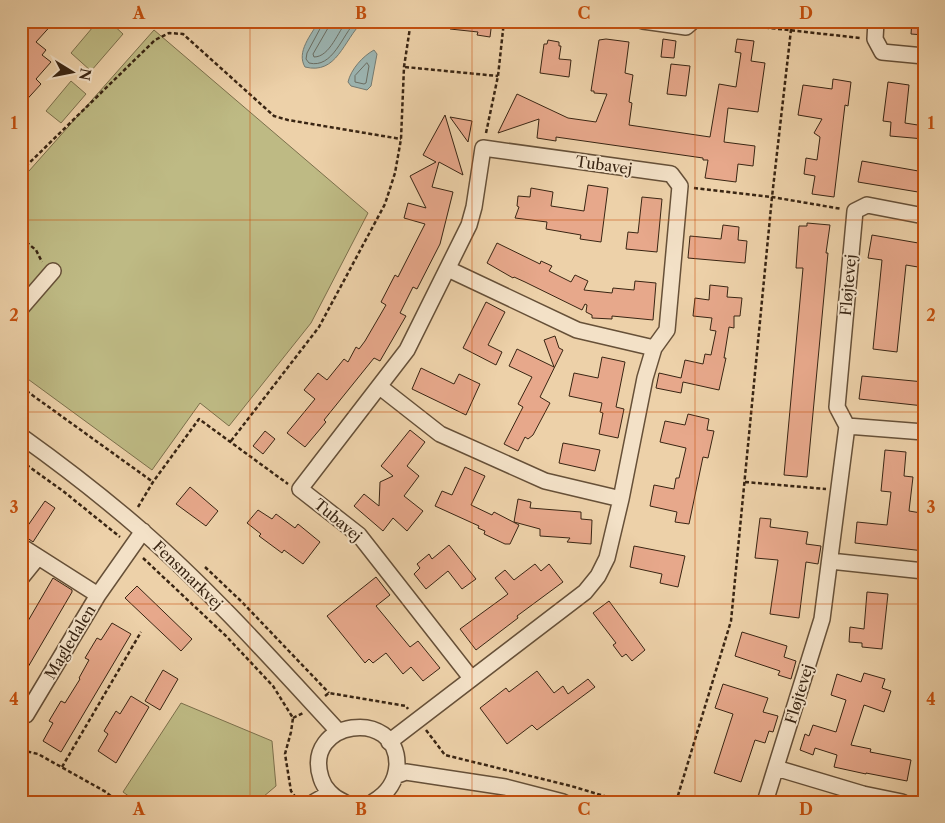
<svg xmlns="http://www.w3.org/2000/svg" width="945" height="823" font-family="'Libre Caslon Text',serif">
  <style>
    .green { fill: #beba84; stroke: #7c704c }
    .water { fill: #9cb5b2; stroke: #747b72 }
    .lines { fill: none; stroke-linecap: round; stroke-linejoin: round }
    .shore { stroke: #6a6d62; stroke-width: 1 }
    .building { fill: #e7a88b; stroke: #392513 }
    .minor-casing { stroke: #665038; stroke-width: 18 }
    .path { stroke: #392513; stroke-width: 2.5; stroke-dasharray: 4 2.5; stroke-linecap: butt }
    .minor { stroke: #f3e1c7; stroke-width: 15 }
    .grid { fill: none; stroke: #c54f0d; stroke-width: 1; stroke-opacity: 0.55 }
    .labels { text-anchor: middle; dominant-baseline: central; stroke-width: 4; stroke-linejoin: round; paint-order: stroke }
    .street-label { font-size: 15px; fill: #392513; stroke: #f3e1c7 }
    .neatline { fill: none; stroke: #c54f0d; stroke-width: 2 }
    .grid-label { font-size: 16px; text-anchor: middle; font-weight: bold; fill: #c54f0d }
  </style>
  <rect width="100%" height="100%" fill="#edd1a9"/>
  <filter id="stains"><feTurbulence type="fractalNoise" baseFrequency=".004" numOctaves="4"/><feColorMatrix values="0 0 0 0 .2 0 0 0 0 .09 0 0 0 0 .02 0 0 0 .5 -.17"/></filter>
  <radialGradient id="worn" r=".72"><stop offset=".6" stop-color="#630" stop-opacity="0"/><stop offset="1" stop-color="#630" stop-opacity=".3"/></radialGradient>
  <path class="green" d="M98 21H109L123 34 91 71 71 53Z
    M154 30 368 213 311 323 229 426 200 403 152 470 21 374V180Z
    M71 81 86 94 61 123 46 111Z
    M181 703 272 741 276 786 257 802H137L123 792Z"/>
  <path class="water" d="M319 21H363C343 41 337 75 305 67 296 52 311 35 319 21Z
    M374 50 377 54 371 86 367 90 351 86 348 82C351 69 363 56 374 50Z"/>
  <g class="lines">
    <path class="shore" d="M323 21 322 25 307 53 306 59 309 63C333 69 342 35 356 21
      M329 21 328 28 313 54 314 57C330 57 338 31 347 21
      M367 63 369 66 366 83 364 84 355 82V76Z"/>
  </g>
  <path class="building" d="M21 21H55L36 42 46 50 42 55 51 62 36 79 41 84 21 106Z
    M450 21H492L490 37 477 35 478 32 450 29Z
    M912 21H924V35L911 34Z
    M606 39 629 42 625 73 633 75 629 102 632 103 629 125 710 137 719 84 736 87 741 53 735 52 737 39 754 41 751 61 765 63 758 112 728 108 724 142 755 146 753 166 738 164 736 182 705 178 708 160H703V158L556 137V141L537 138 539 119 498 133 517 94 568 118 596 122 607 94 594 93V91H591L599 40Z
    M663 39 676 41 674 58 661 57Z
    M548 40 559 42V46H561L559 59 571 60 569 77 540 73 544 44H547Z
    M671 64 690 66 686 96 667 94Z
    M833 79 851 82 848 106 845 105 834 197 812 194 815 176 804 174 806 158 817 160 820 137 814 133 822 119 798 115 803 85 832 89Z
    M888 82 909 85 905 123 924 126V139L890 136 891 122 883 121Z
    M445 115 463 175 439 162 432 187 453 192 440 244 417 289 413 287 400 313 406 316 380 361 374 358 324 420 326 422 305 447 287 433 315 399 304 390 318 373 327 380 344 359 348 362 356 347 359 349 365 341 386 305 381 302 395 275 398 277 425 224 404 218 408 203 426 208 410 176 436 162 423 155Z
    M450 117 472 121 468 142Z
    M862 161 924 172V193L858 182Z
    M588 185 608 188 601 242 580 239 581 235 546 229 547 222 515 218 519 207 517 206 518 196 530 197 531 188 553 192 551 206 584 211Z
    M642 197 662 199 657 252 626 249 628 232 638 233Z
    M807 223 830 225 826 253H828L807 477 784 475 803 268H796L799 226H807Z
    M723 225 739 227 738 240 747 241 745 263 688 258 690 236 721 239Z
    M872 235 924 244V268L906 265 897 352 873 349 882 260 868 258Z
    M497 243 540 264 541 261 552 266 549 271 571 282 575 275 588 281 584 290 612 293 613 288 634 290 635 281 656 283 653 320 612 316V319L592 318V315L586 312 587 305 585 304 582 310 525 282 514 277 513 278 487 263Z
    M710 285 728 287 727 297 742 298 740 316H734V328L729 327 724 358H726L719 390 683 382 681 393 656 388 659 373 681 378 685 360 703 364 705 354 711 355 716 331 710 330 712 318 693 316 695 298 709 300Z
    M486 302 505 312 488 345 502 352 496 365 463 348Z
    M555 336 559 348 563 350 540 397 550 403 533 435 528 439 525 437 518 451 504 444 523 407 518 404 532 377 509 366 517 349 554 367 544 340Z
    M602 357 625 362 616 407 624 409 618 438 599 434 603 413 600 412 602 403 569 396 574 373 598 378Z
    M421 368 454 384 459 374 480 384 466 415 412 389Z
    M862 376 924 382V406L859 399Z
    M688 414 709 419 707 430 714 431 708 458 703 457 689 524 675 522 677 512 650 506 654 485 674 489 676 478H679L686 448 660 442 665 421 685 425Z
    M410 430 425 442 407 466 419 476 404 496 423 511 407 531 393 518 383 531 354 506 364 494 379 506 380 482 393 476 381 466Z
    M265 431 275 439 263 454 253 446Z
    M563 443 600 450 595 471 559 463Z
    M885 450 906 452 904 476 913 477 909 511 921 513 922 515 920 531H924V551L855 543 857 522 887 525 891 492 881 491Z
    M465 467 485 476 471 505 492 515 494 512 519 525 510 544H505L484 534 485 531 478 528 479 526 435 506 442 491 452 495Z
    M190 487 218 511 206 526 176 504Z
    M518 499 531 502 530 508 581 512V519L592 520 591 544 567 542 570 538 540 536V529L514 522Z
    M45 501 55 508 33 542 22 534Z
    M258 510 272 519 276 514 295 528 298 524 320 542 303 564 284 550 282 553 259 536 261 534 247 523Z
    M760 518 771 519 770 527 808 532 806 544 821 546 818 564 806 562 799 618 770 614 778 560 755 558Z
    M449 545 476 579 462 589 448 571 426 589 414 574 420 568 417 564 429 554 432 559Z
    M634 546 685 556 678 587 660 583 662 574 630 567Z
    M535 564 541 571 549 564 563 582 517 616 518 618 476 650 460 629 508 594 495 578 505 570 514 580Z
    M376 577 390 595 376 606 410 647 418 641 440 668 423 681 411 667 403 674 386 653 373 663 369 659 365 663 327 616Z
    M53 578 72 590V592L21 679V633Z
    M137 586 192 639 181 651 125 598Z
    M867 592 888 594 882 649 862 647V643L849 642 850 627 864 629Z
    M609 601 645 650 632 661 626 654 622 657 613 645 616 643 593 613Z
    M112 623 131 634 61 752 43 741 53 723 49 721 61 701 65 703 80 679 79 678 89 660 85 658 97 638 101 640Z
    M742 632 787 646 784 657 796 661 791 679 778 675 780 671 735 656Z
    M163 670 178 679 160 710 145 701Z
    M537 671 554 693 563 686 568 694 588 679 595 687 537 730 532 725 507 744 480 708 506 688 509 692Z
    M864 673 885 679 882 688 891 691 884 712 864 705 851 745 871 749 870 752 911 760 907 781 866 773V774L834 767 837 755 815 748 813 755 800 750 805 734 809 736 813 725 836 732 846 700 831 695 837 674 861 682Z
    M723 684 768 698 763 712 778 716 773 732 769 731 765 743 755 740 741 782 714 773 733 714 715 708Z
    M131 696 149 707 116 763 98 751 108 734 104 731 116 711 120 714Z"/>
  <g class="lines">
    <defs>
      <path id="minor" d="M643 21 686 27 693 21
        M876 21 875 39 882 52 924 56
        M448 269 577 330 654 348
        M21 308 53 271
        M380 387 440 434 545 481 621 499
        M847 426 924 432
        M21 436C63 466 103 497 141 530 211 591 276 664 338 731
        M21 546 98 595
        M830 561 924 571
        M21 578 38 557
        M26 715 98 595 143 531
        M389 742 585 592 598 576 607 558 621 499 645 378 654 348 667 330 680 186 671 174 483 148 474 207 469 225 407 350 300 489 359 535 471 678
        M776 768 863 794 902 802
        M395 776 406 772 505 787 563 802
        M314 802 330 793
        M344 802C333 798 324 788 321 778 302 720 398 707 397 765 396 782 387 794 373 802
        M765 802 822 619 847 426 837 407 855 211 867 205 924 216"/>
    </defs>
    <use href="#minor" class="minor-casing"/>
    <path class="path" d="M707 21 860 38
      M405 67 498 76
      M486 133 498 76 504 21
      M21 171 155 40 169 33 183 34 274 116 288 120 401 139
      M694 188 772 197 842 209
      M21 238 36 250 42 262
      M21 387 153 482
      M231 441 319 327 385 204 395 173 401 139 404 67 411 21
      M21 461 63 491 120 537
      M745 482 826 489
      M138 507 153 482 199 419 288 484
      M143 558 226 636 273 686 293 718 291 732 285 754 291 791 299 802
      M205 567 242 602 329 693
      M325 696 329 693 406 706 408 709
      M293 718 303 713
      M426 730 445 755 571 786 624 802
      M21 750 38 754 106 792 118 802
      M62 767 141 632
      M676 802 731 621 772 197 792 21"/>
    <use href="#minor" class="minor"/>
  </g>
  <path class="grid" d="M250 21V802M472 21V802M695 21V802M21 220H924M21 412H924M21 604H924"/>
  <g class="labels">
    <g class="street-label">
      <text transform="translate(604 165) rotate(8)">Tubavej</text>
      <text transform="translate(848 285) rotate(-85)">Fløjtevej</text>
      <text transform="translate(338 520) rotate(40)">Tubavej</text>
      <text transform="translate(188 575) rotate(44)">Fensmarkvej</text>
      <text transform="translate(70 642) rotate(-59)">Magledalen</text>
      <text transform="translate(799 694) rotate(-73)">Fløjtevej</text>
    </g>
  </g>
  <rect width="945" height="823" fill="none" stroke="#edd1a9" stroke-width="55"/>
  <g transform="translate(72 72) rotate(100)" stroke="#f3e1c7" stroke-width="4" paint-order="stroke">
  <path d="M0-4L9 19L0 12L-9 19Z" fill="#392513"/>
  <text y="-8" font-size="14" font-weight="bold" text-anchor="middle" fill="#392513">N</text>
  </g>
  <rect x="28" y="28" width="890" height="768" class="neatline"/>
  <g class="grid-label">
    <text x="139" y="19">A</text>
    <text x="361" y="19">B</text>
    <text x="584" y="19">C</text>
    <text x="806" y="19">D</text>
    <text x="14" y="129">1</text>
    <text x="931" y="129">1</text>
    <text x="14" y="321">2</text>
    <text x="931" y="321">2</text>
    <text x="14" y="513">3</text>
    <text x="931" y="513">3</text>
    <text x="14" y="705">4</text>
    <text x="931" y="705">4</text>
    <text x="139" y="815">A</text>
    <text x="361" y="815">B</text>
    <text x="584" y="815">C</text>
    <text x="806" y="815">D</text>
  </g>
  <rect width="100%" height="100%" filter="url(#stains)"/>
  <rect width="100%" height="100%" fill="url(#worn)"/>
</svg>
